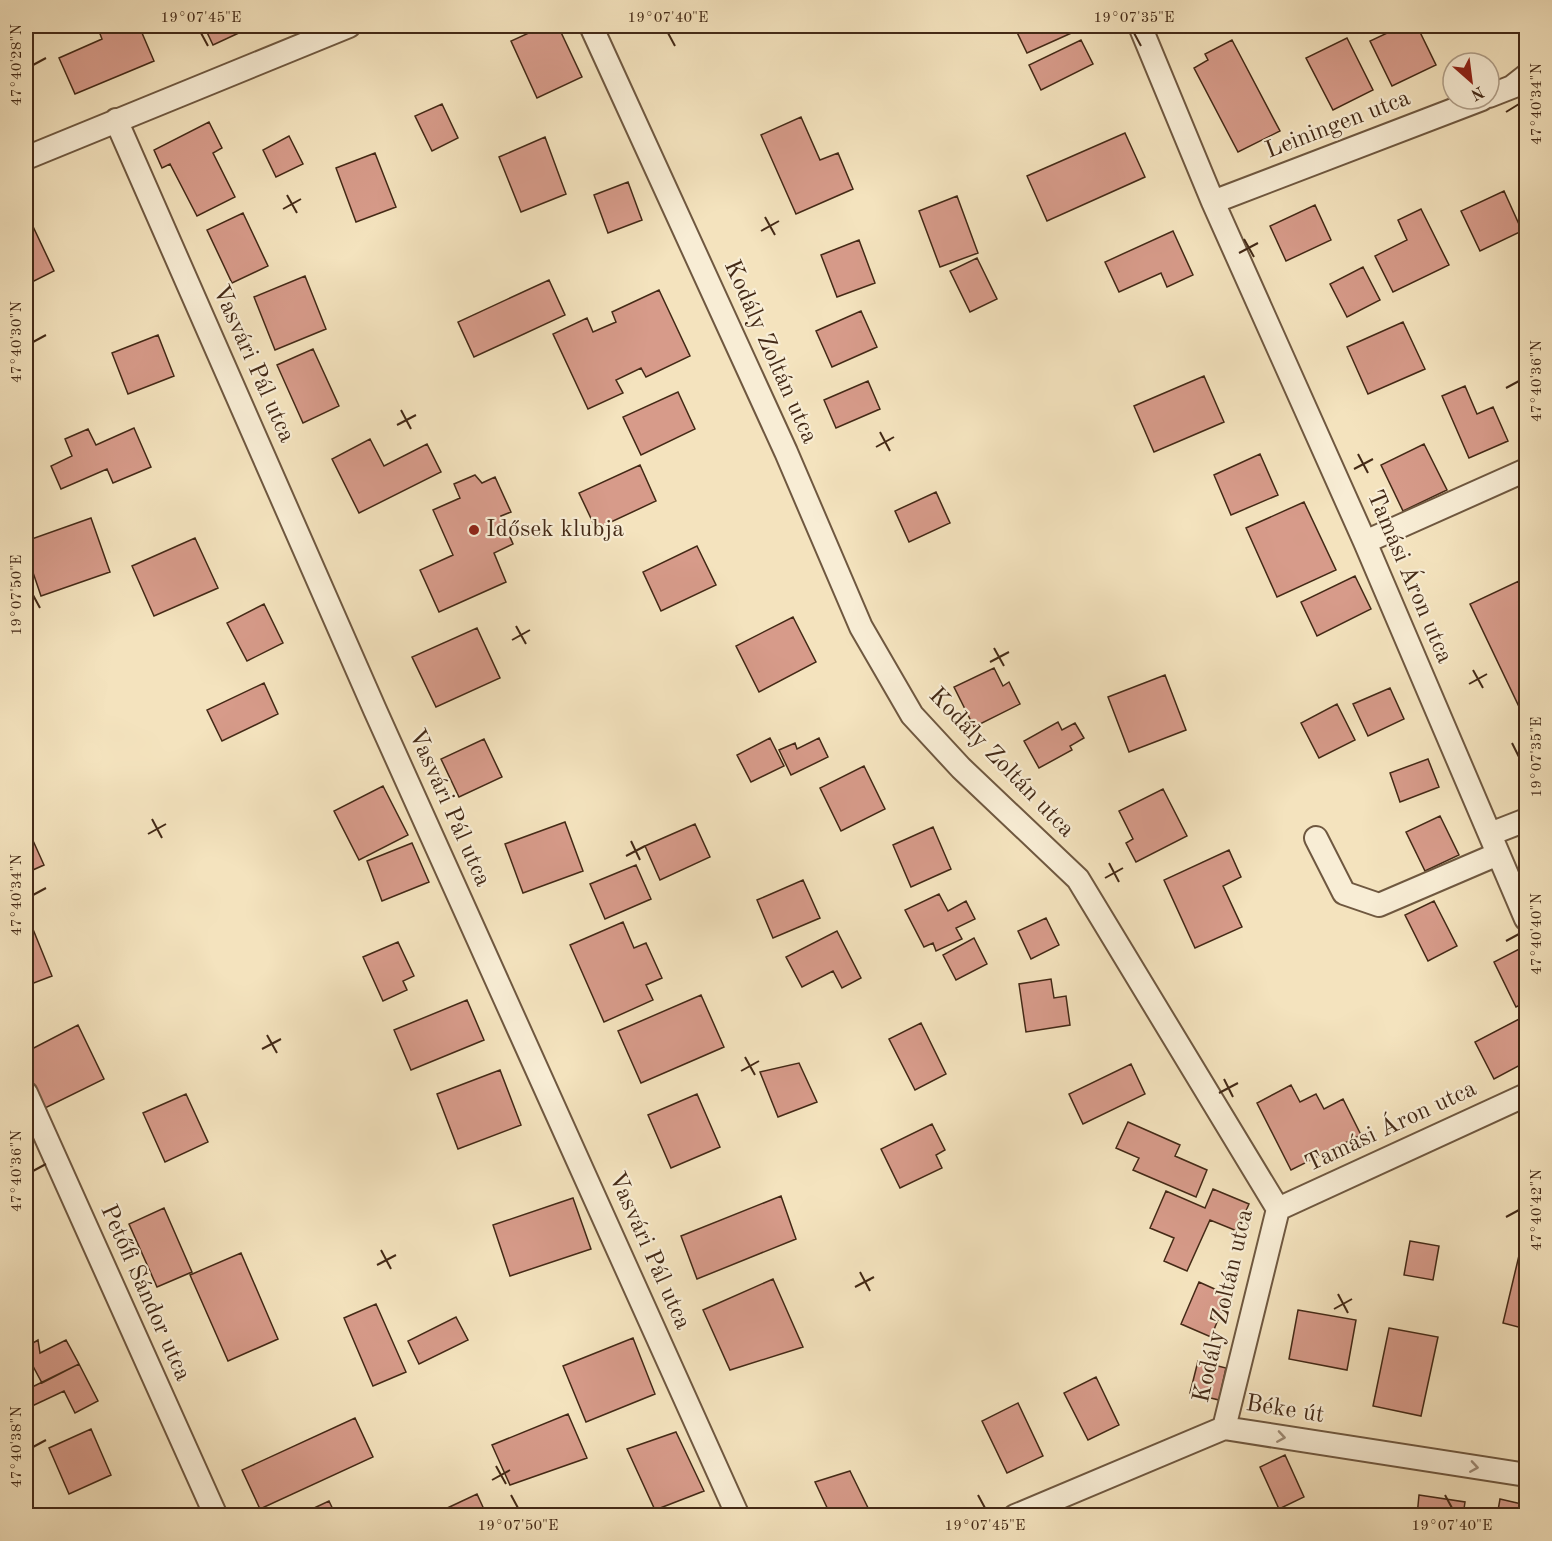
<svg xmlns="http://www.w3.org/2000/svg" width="1552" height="1541" font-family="'Old Standard TT',serif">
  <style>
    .building { fill: #d79b8a; stroke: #432916; stroke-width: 1.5 }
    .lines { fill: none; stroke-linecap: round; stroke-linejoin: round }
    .street-casing { stroke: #6f5840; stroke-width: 26 }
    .street { stroke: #f8edd5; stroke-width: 22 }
    .oneway { stroke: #9e8b76 }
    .ticks { fill: none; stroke: #432916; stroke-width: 2 }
    .poi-dot { fill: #8f2418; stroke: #f8edd5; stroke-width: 2 }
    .labels { text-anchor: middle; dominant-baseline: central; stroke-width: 4.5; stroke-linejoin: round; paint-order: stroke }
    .street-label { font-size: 24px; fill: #432916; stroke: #f8edd5 }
    .poi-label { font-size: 24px; fill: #432916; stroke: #f8edd5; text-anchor: start }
    .neatline { fill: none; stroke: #432916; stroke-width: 2 }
    .ticks-label { font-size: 15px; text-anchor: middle; fill: #432916 }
  </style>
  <rect width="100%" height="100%" fill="#f4e3be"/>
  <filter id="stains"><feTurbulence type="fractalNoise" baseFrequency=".00333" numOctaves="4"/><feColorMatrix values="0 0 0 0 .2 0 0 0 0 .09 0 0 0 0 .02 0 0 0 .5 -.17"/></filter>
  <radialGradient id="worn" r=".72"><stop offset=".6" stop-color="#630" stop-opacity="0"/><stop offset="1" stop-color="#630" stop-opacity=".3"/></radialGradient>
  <path class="building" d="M97 26H139L154 61 75 94 59 58 102 39Z
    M204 26H241L243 31 213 45Z
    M544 26H558L582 77 537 98 511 41Z
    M1014 26H1087L1027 53Z
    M1402 26H1417L1436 65 1392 86 1370 41Z
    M1347 38 1373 90 1333 110 1306 58Z
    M1081 40 1093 64 1041 90 1029 65Z
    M1232 40 1280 131 1238 152 1194 68 1208 60 1205 54Z
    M442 104 458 138 432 151 415 116Z
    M801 117 820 160 838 153 853 189 796 214 761 135Z
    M209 122 222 148 213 153 235 197 197 216 170 164 162 168 154 150Z
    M1125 133 1145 177 1047 221 1027 176Z
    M289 136 303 164 276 177 263 150Z
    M545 137 566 194 521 212 499 157Z
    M375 153 396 207 356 222 336 168Z
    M628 182 642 220 608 233 594 195Z
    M1504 191 1522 231 1480 251 1461 211Z
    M957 196 978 253 940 267 919 211Z
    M1315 205 1331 240 1286 261 1270 226Z
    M1421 209 1449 265 1393 292 1375 256 1407 240 1398 220Z
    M243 213 268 266 232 283 207 230Z
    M29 218 54 271 26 285V220Z
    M1173 231 1193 275 1167 287 1161 273 1119 292 1105 262Z
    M859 240 875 283 837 297 821 255Z
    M977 258 997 299 970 312 950 271Z
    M1363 267 1380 300 1347 317 1330 284Z
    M305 276 326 329 275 350 254 297Z
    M549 280 565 315 474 357 458 322Z
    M659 290 690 356 646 377 641 368 616 380 623 393 588 409 553 334 587 318 593 332 616 322 612 312Z
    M861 311 877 347 832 367 816 331Z
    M1403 322 1425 369 1368 394 1347 347Z
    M158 335 174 376 128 394 112 353Z
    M313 349 339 406 303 423 277 365Z
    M1204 376 1224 422 1154 452 1134 406Z
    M868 381 880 409 836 428 824 400Z
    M1465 386 1477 414 1493 407 1508 441 1469 458 1442 396Z
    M678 392 695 429 641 455 623 417Z
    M134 428 151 467 113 483 107 469 61 489 51 466 72 456 65 439 88 429 96 445Z
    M370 439 384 466 427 444 441 472 359 513 332 459Z
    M1424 444 1447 490 1403 511 1381 465Z
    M1260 454 1278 495 1231 515 1214 475Z
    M640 465 656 501 596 529 579 493Z
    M475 475 482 483 495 477 511 512 501 516 513 544 494 553 506 582 439 612 420 570 453 555 433 510 460 498 454 484Z
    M936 492 950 523 909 542 895 511Z
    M1304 502 1336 570 1277 597 1246 528Z
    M91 518 110 572 41 596 26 552V541Z
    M195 538 218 588 154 616 132 566Z
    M697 546 716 585 661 611 643 572Z
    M1355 576 1371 609 1317 636 1301 602Z
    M1519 581 1526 596V714L1523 715 1470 604Z
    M264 604 283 643 247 661 227 623Z
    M793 617 816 662 759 692 736 646Z
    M477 628 500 678 436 707 412 657Z
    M994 668 1003 686 1009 682 1020 704 974 727 954 687Z
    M1165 675 1186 730 1129 752 1108 697Z
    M264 683 278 714 222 741 207 710Z
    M1390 688 1404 719 1368 736 1353 704Z
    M1337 704 1355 740 1319 758 1301 723Z
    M1058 722 1062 730 1075 723 1084 738 1070 746 1072 750 1039 768 1024 741Z
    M770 738 784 766 751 782 737 755Z
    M819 738 828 757 791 775 779 750 795 743 797 749Z
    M484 739 502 777 459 797 441 759Z
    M1428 759 1439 787 1400 802 1390 773Z
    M864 766 885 809 841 831 820 788Z
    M383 786 408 835 359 860 334 811Z
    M1163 789 1187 836 1136 862 1126 843 1133 839 1119 811Z
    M1440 816 1459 855 1425 871 1406 832Z
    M565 822 583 871 523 893 505 844Z
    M695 824 710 857 660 880 645 846Z
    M26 825 44 865 26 873Z
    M933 827 951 869 911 887 893 845Z
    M412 843 429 882 382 901 367 861Z
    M1229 850 1241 877 1223 886 1242 927 1195 948 1164 880Z
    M636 865 651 899 605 919 590 884Z
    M803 880 820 918 773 938 757 900Z
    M939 894 948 911 966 901 975 919 956 928 962 939 936 951 933 943 924 947 905 910Z
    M1434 901 1457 946 1428 961 1405 915Z
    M26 912 52 976 26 986Z
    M1046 918 1059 945 1031 959 1018 931Z
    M623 922 634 948 646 943 662 978 646 985 653 1000 604 1022 570 945Z
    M837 931 861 978 842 988 833 971 802 987 786 957Z
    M974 938 987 964 956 980 943 955Z
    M398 942 414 976 403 981 407 990 383 1001 363 957Z
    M1525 946 1526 950V1002L1516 1007 1494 962Z
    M1051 979 1054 998 1066 996 1070 1025 1026 1032 1019 984Z
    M701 995 724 1047 641 1083 618 1031Z
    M467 1000 484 1040 411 1070 394 1030Z
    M1521 1018 1526 1029V1062L1494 1079 1475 1042Z
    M921 1023 946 1074 915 1090 889 1039Z
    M78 1025 104 1079 43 1109 26 1074V1052Z
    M799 1063 817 1102 778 1117 760 1072Z
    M1131 1064 1145 1094 1083 1124 1069 1094Z
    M500 1070 521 1125 458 1149 437 1094Z
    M1291 1085 1300 1102 1316 1094 1324 1109 1343 1099 1361 1135 1291 1170 1257 1103Z
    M186 1094 208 1142 165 1162 143 1113Z
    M697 1094 720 1147 671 1168 648 1115Z
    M1128 1122 1180 1145 1175 1156 1207 1170 1196 1197 1133 1170 1139 1158 1116 1148Z
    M932 1124 945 1150 936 1155 942 1168 900 1188 881 1149Z
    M1213 1189 1249 1204 1237 1231 1210 1220 1187 1271 1164 1261 1174 1238 1150 1228 1166 1191 1205 1208Z
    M781 1196 796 1239 697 1279 681 1236Z
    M573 1198 591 1249 510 1276 493 1225Z
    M164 1208 192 1272 157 1287 129 1224Z
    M1410 1241 1439 1246 1433 1280 1404 1275Z
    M1521 1247 1526 1249V1329L1503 1323Z
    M241 1253 278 1339 228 1361 190 1275Z
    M773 1279 803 1347 730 1370 703 1310Z
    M1199 1282 1228 1295 1211 1337 1181 1324Z
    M376 1304 406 1372 373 1386 344 1318Z
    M1298 1310 1356 1320 1347 1370 1289 1359Z
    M456 1317 468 1340 419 1364 408 1341Z
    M1389 1328 1438 1337 1421 1416 1373 1406Z
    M633 1338 655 1394 586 1422 563 1366Z
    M38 1340 40 1353 66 1340 79 1364 42 1383 26 1353V1347Z
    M1198 1361 1226 1368 1219 1400 1190 1393Z
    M79 1364 98 1401 75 1413 64 1391 30 1407 26 1399V1390Z
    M1096 1377 1119 1425 1088 1440 1064 1393Z
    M1018 1403 1043 1456 1007 1473 982 1421Z
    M568 1414 587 1458 510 1485 492 1445Z
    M355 1418 373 1457 260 1509 242 1470Z
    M91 1429 111 1475 69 1494 49 1448Z
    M676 1432 704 1491 655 1510 627 1449Z
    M1285 1455 1304 1497 1279 1509 1260 1467Z
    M850 1471 872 1516H831L815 1482Z
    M477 1494 487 1516H443L441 1511Z
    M1419 1495 1465 1502 1463 1516H1417Z
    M1500 1499 1526 1505V1516H1497Z
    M329 1501 336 1516H297Z"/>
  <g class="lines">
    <defs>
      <path id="street" d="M591 26 786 452 861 627 912 715 961 768 1078 879 1278 1209 1224 1428
        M1140 26 1213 202 1365 542 1526 919
        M1489 96 1512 87 1526 76
        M116 120 375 710 738 1516
        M26 158 349 26
        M1213 202 1482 99
        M1365 542 1526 470
        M1490 834 1526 820
        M1316 838 1344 893 1379 905 1498 854
        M26 1093 216 1516
        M1278 1209 1526 1095
        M1015 1516 1224 1428 1526 1475"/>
    </defs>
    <use href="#street" class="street-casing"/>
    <use href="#street" class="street"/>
  </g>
  <defs><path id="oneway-chevron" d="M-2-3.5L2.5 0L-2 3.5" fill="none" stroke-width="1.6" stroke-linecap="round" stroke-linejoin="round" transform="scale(1.5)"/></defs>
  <g class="oneway">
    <use href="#oneway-chevron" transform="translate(1281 1437) rotate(9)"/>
    <use href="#oneway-chevron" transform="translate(1474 1467) rotate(9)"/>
  </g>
  <path class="ticks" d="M201 33 208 46M668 33 675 46M1134 33 1141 46M33 65 46 58M1506 112 1519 104M287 195 297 213M283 209 301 199M765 217 775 235M761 231 779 221M1244 239 1254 257M1239 253 1258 243M33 342 46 335M1506 388 1519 381M401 410 411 429M397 425 416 415M880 432 890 451M876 447 894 437M1358 454 1368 473M1354 469 1373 459M33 595 40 608M516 626 526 644M512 640 530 630M994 648 1004 666M990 662 1009 652M1473 670 1483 688M1469 684 1487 674M1512 743 1519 757M152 819 162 838M148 834 166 824M631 841 640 860M626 856 645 846M1109 863 1119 882M1105 878 1123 868M33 895 46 888M1506 941 1519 934M267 1035 277 1053M262 1049 281 1039M745 1057 755 1075M741 1071 759 1061M1224 1079 1233 1097M1219 1093 1238 1083M33 1171 46 1164M1506 1217 1519 1210M381 1250 391 1269M377 1265 396 1255M860 1272 870 1291M855 1287 874 1277M1338 1294 1348 1313M1334 1309 1352 1299M33 1447 46 1440M496 1466 506 1484M492 1480 510 1470M511 1495 518 1508M978 1495 985 1508M1445 1495 1452 1508"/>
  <circle class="poi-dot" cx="474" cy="530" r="6"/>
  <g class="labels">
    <g class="street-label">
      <text transform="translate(1338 125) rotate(-21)">Leiningen utca</text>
      <text transform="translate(770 352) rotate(66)">Kodály Zoltán utca</text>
      <text transform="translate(253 364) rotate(66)">Vasvári Pál utca</text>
      <text transform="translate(1409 577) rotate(67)">Tamási Áron utca</text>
      <text transform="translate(1001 763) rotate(46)">Kodály Zoltán utca</text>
      <text transform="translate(449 808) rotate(66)">Vasvári Pál utca</text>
      <text transform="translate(1391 1127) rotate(-25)">Tamási Áron utca</text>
      <text transform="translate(649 1251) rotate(66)">Vasvári Pál utca</text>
      <text transform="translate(145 1293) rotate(66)">Petőfi Sándor utca</text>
      <text transform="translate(1224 1306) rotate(-77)">Kodály Zoltán utca</text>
      <text transform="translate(1285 1410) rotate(9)">Béke út</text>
    </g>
    <g class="poi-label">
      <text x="486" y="530">Idősek klubja</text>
    </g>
  </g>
  <rect width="1552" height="1541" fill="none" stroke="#f4e3be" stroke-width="66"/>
  <g transform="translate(1471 81) rotate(152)"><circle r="28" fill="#f8edd5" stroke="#b09f89" stroke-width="1.5"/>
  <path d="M0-4.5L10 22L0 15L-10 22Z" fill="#8f2418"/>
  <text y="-9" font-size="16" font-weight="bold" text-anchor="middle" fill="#432916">N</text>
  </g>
  <rect x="33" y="33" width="1486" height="1475" class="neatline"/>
  <g class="ticks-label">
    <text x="201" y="22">19°07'45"E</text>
    <text x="668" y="22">19°07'40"E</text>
    <text x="1134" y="22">19°07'35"E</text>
    <text transform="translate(16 65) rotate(-90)" y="5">47°40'28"N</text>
    <text transform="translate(1536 104) rotate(-90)" y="5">47°40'34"N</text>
    <text transform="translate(16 342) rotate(-90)" y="5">47°40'30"N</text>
    <text transform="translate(1536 381) rotate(-90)" y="5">47°40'36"N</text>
    <text transform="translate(16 595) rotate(-90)" y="5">19°07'50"E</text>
    <text transform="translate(1536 757) rotate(-90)" y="5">19°07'35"E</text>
    <text transform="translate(16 895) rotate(-90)" y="5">47°40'34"N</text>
    <text transform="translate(1536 934) rotate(-90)" y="5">47°40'40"N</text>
    <text transform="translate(16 1171) rotate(-90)" y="5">47°40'36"N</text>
    <text transform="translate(1536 1210) rotate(-90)" y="5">47°40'42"N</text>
    <text transform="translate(16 1447) rotate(-90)" y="5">47°40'38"N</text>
    <text x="518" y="1530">19°07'50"E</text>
    <text x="985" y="1530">19°07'45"E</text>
    <text x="1452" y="1530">19°07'40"E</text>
  </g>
  <rect width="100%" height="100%" filter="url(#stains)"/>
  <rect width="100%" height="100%" fill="url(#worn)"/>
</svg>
